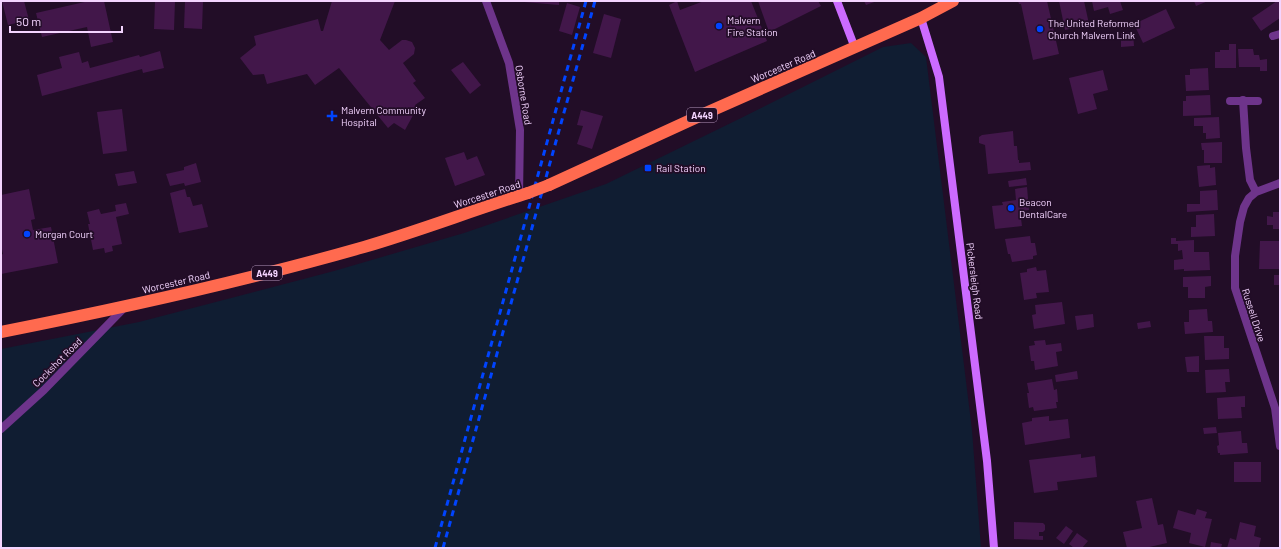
<svg xmlns="http://www.w3.org/2000/svg" width="1281" height="549" font-family="Barlow,sans-serif">
  <style>
    .green { fill: #101d32 }
    .building { fill: #42174a }
    .lines { fill: none; stroke-linecap: round; stroke-linejoin: round }
    .street { stroke: #6e348b; stroke-width: 8 }
    .secondary { stroke: #cc6bff; stroke-width: 8 }
    .highway { stroke: #ff6a4f; stroke-width: 12 }
    .rail { stroke: #04f; stroke-width: 3; stroke-dasharray: 6 5; stroke-linecap: butt }
    .highway-bridge { stroke: #ff6a4f; stroke-width: 12 }
    .poi-dot { fill: #04f; stroke: #220d27; stroke-width: 1.5 }
    .labels { text-anchor: middle; dominant-baseline: central; stroke-width: 3.5; stroke-linejoin: round; paint-order: stroke }
    .shield { fill: #220d27; stroke: #b598be; stroke-width: 1 }
    .shield-label { font-size: 9px; font-weight: bold; fill: #f4d4ff }
    .poi-label { font-size: 10px; fill: #f4d4ff; stroke: #220d27; text-anchor: start }
    .street-label { font-size: 10px; fill: #f4d4ff; stroke: #220d27 }
  </style>
  <rect width="100%" height="100%" fill="#220d27"/>
  <path class="green" d="M911 43 926 57 972 430 981 548H1V349L139 322 334 271 464 233 606 184 739 119 883 47Z"/>
  <path class="building" d="M2 1H24L29 20 8 25Z
    M89 1H104L113 42 91 47 87 27 42 37 36 13Z
    M155 1H175L174 30 154 29Z
    M185 1H203L202 29 184 28Z
    M332 1H395L380 40 389 50 402 40H406L412 42 415 48 414 54 403 63 416 81 413 83 425 98 415 105 417 108 405 130 394 123 388 128 339 68 315 85 307 74 267 84 264 74 253 75 240 58 256 45 254 36 318 19 321 31H323Z
    M525 1H559V5L524 2Z
    M677 1 680 10 704 1H751L767 41 695 72 669 5Z
    M758 1H818L821 6 769 32Z
    M864 1H877L866 5Z
    M1018 1H1027V2L1047 1 1059 54 1033 60 1021 4H1019Z
    M1059 1H1084L1089 24 1065 30Z
    M1092 1H1120L1123 10 1110 14 1108 7 1094 11Z
    M1194 1H1208L1196 6Z
    M1277 1H1280V18L1261 31 1252 18Z
    M567 3 580 7 572 35 559 31Z
    M1166 9 1175 28 1143 43 1134 24Z
    M604 14 621 19 611 58 593 53Z
    M1133 32 1134 46 1121 47V33Z
    M1229 44H1236V68H1215V52H1220V50H1229Z
    M1238 49H1253L1254 55H1259L1260 60 1267 59V71H1260V67H1239Z
    M160 51 164 68 143 73 142 69 42 96 37 75 62 68 59 57 79 52 82 63 88 61 90 68 139 55 140 57Z
    M463 62 481 85 470 94 451 70Z
    M1208 68 1209 90 1186 91 1185 75H1190V69Z
    M1103 70 1108 90 1093 94 1097 109 1078 114 1069 78Z
    M1210 95 1211 115 1183 116V101H1186V96Z
    M122 109 127 151 103 154 97 112Z
    M581 110 603 116 592 149 577 144 583 126 577 125Z
    M1219 117 1220 138 1206 139V133H1203V126H1194V118Z
    M1013 131 1014 146H1017L1018 160H1019V163L1030 162 1031 170 988 174 985 145 979 143V137L982 135Z
    M1222 142V163H1204V150H1202L1201 143Z
    M464 152 467 160 477 156 485 175 455 186 445 158Z
    M196 163 201 182 185 186 184 183 170 186 166 174 184 170V167Z
    M1210 165V168L1215 167 1216 185 1199 187 1197 166Z
    M134 171 137 183 118 186 115 174Z
    M1026 178 1027 185 1009 187 1008 181Z
    M1027 187 1029 210 1020 211 1022 226 995 229 992 206 1003 205 1002 202 1016 200 1015 189Z
    M29 189 35 219 31 220 33 230 51 227 58 263 1 274V255L3 254 1 244V237H2L1 230V195Z
    M185 189 187 197H190L193 206 202 204 208 227 179 233 170 193Z
    M1217 190 1218 210 1187 212V204H1200V191Z
    M126 203 129 214 116 217 122 244 112 246 113 251 105 253 104 248 93 250 88 224H90L87 212 99 209 101 214 116 211 115 205Z
    M1273 212H1280V229H1273V225H1267V216L1273 217Z
    M1214 214 1215 236 1191 237V227H1196V215Z
    M1030 236 1031 243H1035L1037 255 1033 256V259L1012 262 1010 254H1008L1005 239Z
    M1171 238H1176V241L1194 240V252H1209L1210 270 1184 271V269L1174 270V260L1183 259 1182 250 1178 251V244H1171Z
    M1260 241H1280V269H1259Z
    M1036 267 1037 271 1046 270 1049 292 1036 293 1037 298 1024 300 1020 273 1027 272V269Z
    M1274 275H1280V285H1274Z
    M1211 276V286L1205 287V298H1188V287H1183V277Z
    M1062 302 1065 324 1034 329 1032 315 1036 314 1035 305Z
    M1207 309 1208 321H1212L1213 332 1185 334 1184 322H1189V310Z
    M1093 314 1094 327 1077 330 1075 316Z
    M1150 321 1151 327 1138 329 1137 323Z
    M1204 336H1224V348H1229V359L1205 360Z
    M1045 340 1046 345 1061 343 1062 351 1056 352 1058 366 1035 370 1034 361H1031L1029 346 1035 345 1034 341Z
    M1199 356V372H1187L1185 357Z
    M1229 369 1230 382H1225L1226 392 1206 393 1205 370Z
    M1077 371 1078 379 1056 382 1055 375Z
    M1052 379 1054 390 1057 389 1058 402H1056L1057 408 1034 411 1033 407 1029 408 1027 393H1029L1027 383Z
    M1245 396V407H1241L1242 418 1218 419 1217 398Z
    M1049 416V421L1068 419 1070 438 1025 445 1022 423 1032 421V418Z
    M1216 427 1217 433 1204 434 1203 428Z
    M1241 431 1242 443H1247L1248 453 1220 455V453H1218L1217 446 1219 445 1218 433Z
    M1081 454V458L1095 456 1097 477 1057 482 1058 490 1034 493 1029 460Z
    M1234 462H1261V482H1234Z
    M1152 498 1158 525 1163 524 1167 543 1145 548H1127L1123 532 1142 528 1136 501Z
    M1197 509 1207 512 1205 518 1212 519 1205 547 1189 543 1191 533 1173 528 1178 510 1195 515Z
    M1014 522 1043 523 1045 525V530L1043 532H1039V536H1043V540L1014 539Z
    M1240 522 1256 526 1254 536 1261 538 1259 547 1262 548H1227L1230 538 1236 540Z
    M1066 526 1073 531 1064 544 1056 538Z
    M1077 533 1088 541 1082 548H1074L1069 544Z
    M1211 542 1222 544 1221 548H1210Z"/>
  <g class="lines">
    <path class="street" d="M486 1 509 63 520 130 519 196
      M1273 36 1280 34
      M1243 100 1246 148 1250 180 1256 192
      M1230 101H1258
      M1280 183 1256 192 1249 198 1244 207 1240 222 1235 256V288L1275 408 1280 446
      M1 429 44 390 126 306"/>
    <path class="secondary" d="M837 1 855 48
      M921 18 939 77 987 461 994 548"/>
    <path class="highway" d="M549 185 706 113 921 18 953 1
      M1 332C123 308 245 281 364 247 419 231 473 210 528 193"/>
    <path class="rail" d="M435 548 586 1
      M443 548 595 1"/>
    <path class="highway-bridge" d="M528 193 549 185"/>
  </g>
  <g class="poi-dot">
    <circle cx="719" cy="26" r="4"/>
    <circle cx="1040" cy="29" r="4"/>
    <path d="M330 110h4v4h4v4h-4v4h-4v-4h-4v-4h4z"/>
    <rect x="644" y="164" width="8" height="8" rx="2"/>
    <circle cx="1011" cy="208" r="4"/>
    <circle cx="27" cy="234" r="4"/>
  </g>
  <g class="labels">
    <g class="shield">
      <rect x="687" y="108" width="30" height="14" rx="3"/>
      <rect x="252" y="266" width="30" height="14" rx="3"/>
    </g>
    <g class="shield-label">
      <text x="702" y="115">A449</text>
      <text x="267" y="273">A449</text>
    </g>
    <g class="poi-label">
      <text x="727" y="20">Malvern<tspan x="727" dy="12">Fire Station</tspan></text>
      <text x="1048" y="23">The United Reformed<tspan x="1048" dy="12">Church Malvern Link</tspan></text>
      <text x="341" y="110">Malvern Community<tspan x="341" dy="12">Hospital</tspan></text>
      <text x="656" y="168">Rail Station</text>
      <text x="1019" y="202">Beacon<tspan x="1019" dy="12">DentalCare</tspan></text>
      <text x="35" y="234">Morgan Court</text>
    </g>
    <g class="street-label">
      <text transform="translate(783 66) rotate(-23)">Worcester Road</text>
      <text transform="translate(524 95) rotate(81)">Osborne Road</text>
      <text transform="translate(487 194) rotate(-18)">Worcester Road</text>
      <text transform="translate(975 281) rotate(83)">Pickersleigh Road</text>
      <text transform="translate(176 282) rotate(-13)">Worcester Road</text>
      <text transform="translate(1254 315) rotate(72)">Russell Drive</text>
      <text transform="translate(57 362) rotate(-45)">Cockshot Road</text>
    </g>
  </g>
  <rect width="1281" height="549" fill="none" stroke="#f4d4ff" stroke-width="4"/>
  <path d="M10 26v6h112v-6" fill="none" stroke="#f4d4ff" stroke-width="2"/>
  <text x="16" y="26" font-size="12" fill="#f4d4ff" stroke="#220d27" stroke-width="3" paint-order="stroke">50 m</text>
</svg>
